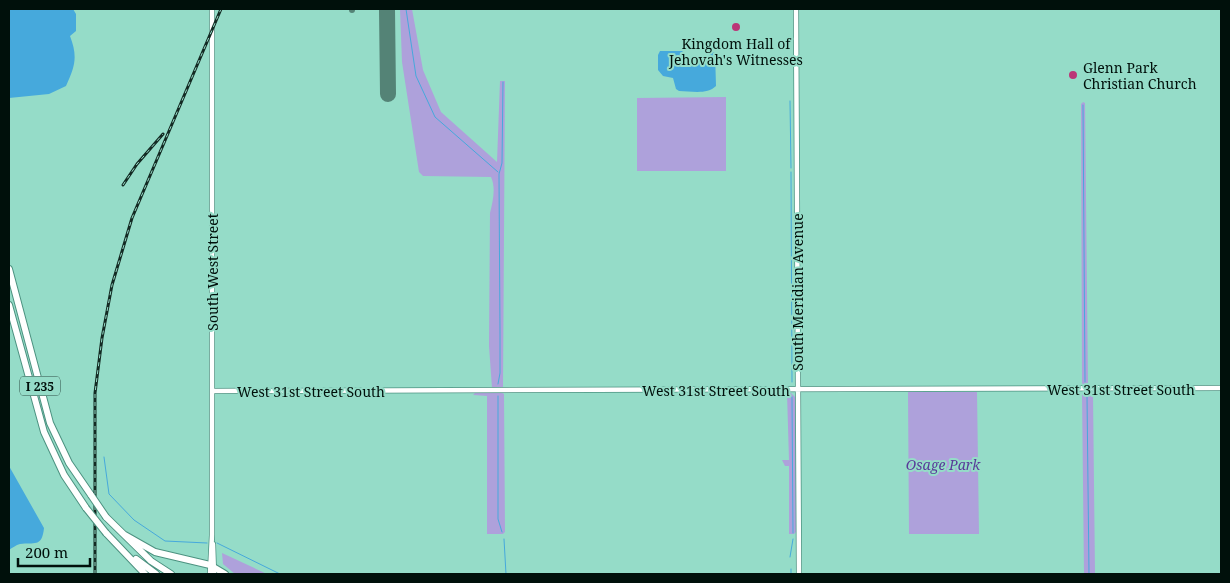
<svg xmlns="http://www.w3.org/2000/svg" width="1230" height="583" font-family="'Noto Serif',serif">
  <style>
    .green { fill: #aea1db }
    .water { fill: #46a9dc }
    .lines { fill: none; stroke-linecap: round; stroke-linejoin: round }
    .stream { stroke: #46a9dc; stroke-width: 1 }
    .taxiway { stroke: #548376; stroke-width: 6 }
    .runway { stroke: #548376; stroke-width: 16 }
    .secondary-casing { stroke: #4c9280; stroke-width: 6 }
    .highway-casing { stroke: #4c9280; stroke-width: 8 }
    .secondary { stroke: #fff; stroke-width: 4.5 }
    .highway { stroke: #fff; stroke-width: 6 }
    .rail-casing { stroke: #132a23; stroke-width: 3 }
    .rail { stroke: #95dcc8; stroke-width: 1; stroke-dasharray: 4; stroke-linecap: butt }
    .highway-bridge-casing { stroke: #4c9280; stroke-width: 8; stroke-linecap: butt }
    .highway-bridge { stroke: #fff; stroke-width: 6 }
    .poi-dot { fill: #bb3577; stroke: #95dcc8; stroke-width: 2 }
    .labels { text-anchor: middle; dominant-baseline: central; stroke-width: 4; stroke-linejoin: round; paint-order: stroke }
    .shield { fill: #95dcc8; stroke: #2d4d44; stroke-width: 1 }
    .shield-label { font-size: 12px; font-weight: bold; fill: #00100b }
    .poi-label { font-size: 14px; fill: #00100b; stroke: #95dcc8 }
    .street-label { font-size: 14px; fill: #00100b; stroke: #95dcc8 }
    .park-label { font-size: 14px; font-style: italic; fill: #593a99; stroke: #95dcc8 }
  </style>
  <rect width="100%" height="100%" fill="#95dcc8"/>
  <path class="green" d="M400 9H412L423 70 441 112 497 162 500 81H505L503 388H492L489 346 490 213C493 201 496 188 491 177L423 176 419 172 402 62Z
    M726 97V171H637V98Z
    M1083 102 1085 103 1088 384 1087 386H1084L1082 383 1081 104Z
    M908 392H977L979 534H909Z
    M475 393H502L504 394 505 532 503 534H487V396L473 395Z
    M787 393H791L795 397 796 532 794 534H789V466H785L782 460H789Z
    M1082 394H1093L1095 574H1084Z
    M222 553 267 574H235L223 564Z"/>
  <path class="water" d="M9 9H73L76 14V31L70 36C78 57 75 66 66 86L49 94 9 98Z
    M660 51H682L684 53 685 60 689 63 707 62 711 52H715L716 86C707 95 691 91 679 91L676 89 673 78 663 76 658 70V55Z
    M9 466 44 528C42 548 34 542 20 544 16 545 12 548 9 550Z"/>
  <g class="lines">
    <path class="stream" d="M406 9 416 76 435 117 498 172
      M790 101 791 168
      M1083 105 1085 382
      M791 172 792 382
      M498 384 500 373V335L499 174 502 163 503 82
      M1087 395 1089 574
      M498 396V519L502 532
      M792 397 793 533
      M104 457 109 494 134 520 165 541 207 543
      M504 539 506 574
      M217 543 280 574
      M790 557 793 539
      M791 574V569"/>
    <path class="taxiway" d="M352 9V10"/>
    <path class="runway" d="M387 9 388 94"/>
    <defs>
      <path id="secondary" d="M796 9 799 574
        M212 391 1221 388
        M213 544 214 574
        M210 574 212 535V9"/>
      <path id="highway" d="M9 269 50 423 69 463 91 495
        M9 305 44 432 64 475 86 508
        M106 517 151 561 171 574
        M106 533 145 574
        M125 535 155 552 210 565 225 574
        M136 559 156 574"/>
    </defs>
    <use href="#secondary" class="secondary-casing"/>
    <use href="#highway" class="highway-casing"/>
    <use href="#secondary" class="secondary"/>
    <use href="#highway" class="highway"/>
    <defs>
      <path id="rail" d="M123 185 137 164 163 134
        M95 574V393L102 338 112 285 132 218 221 9"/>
    </defs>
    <use href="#rail" class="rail-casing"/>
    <use href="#rail" class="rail"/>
    <defs>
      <path id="highway-bridge" d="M91 495 106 517
        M86 508 106 533"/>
    </defs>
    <use href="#highway-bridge" class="highway-bridge-casing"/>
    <use href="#highway-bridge" class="highway-bridge"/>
  </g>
  <g class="poi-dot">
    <circle cx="736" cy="27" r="5"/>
    <circle cx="1073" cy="75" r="5"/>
  </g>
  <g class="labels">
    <rect class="shield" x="20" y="376.5" width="40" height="19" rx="4"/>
    <g class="shield-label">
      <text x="40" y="386">I 235</text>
    </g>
    <g class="poi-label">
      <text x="736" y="43">Kingdom Hall of<tspan x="736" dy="16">Jehovah's Witnesses</tspan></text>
      <text x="1083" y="67" text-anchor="start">Glenn Park<tspan x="1083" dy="16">Christian Church</tspan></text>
    </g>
    <g class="street-label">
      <text transform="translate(212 272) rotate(-90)">South West Street</text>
      <text transform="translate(797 292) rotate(-90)">South Meridian Avenue</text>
      <text x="1121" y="389">West 31st Street South</text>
      <text x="716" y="390">West 31st Street South</text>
      <text x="311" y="391">West 31st Street South</text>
    </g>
    <g class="park-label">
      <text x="943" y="464">Osage Park</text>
    </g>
  </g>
  <rect width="1230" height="583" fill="none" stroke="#00100b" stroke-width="20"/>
  <path d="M18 558v8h72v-8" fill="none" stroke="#00100b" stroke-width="2.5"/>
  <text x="25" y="558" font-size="15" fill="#00100b" stroke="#95dcc8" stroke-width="4" paint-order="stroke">200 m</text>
</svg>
